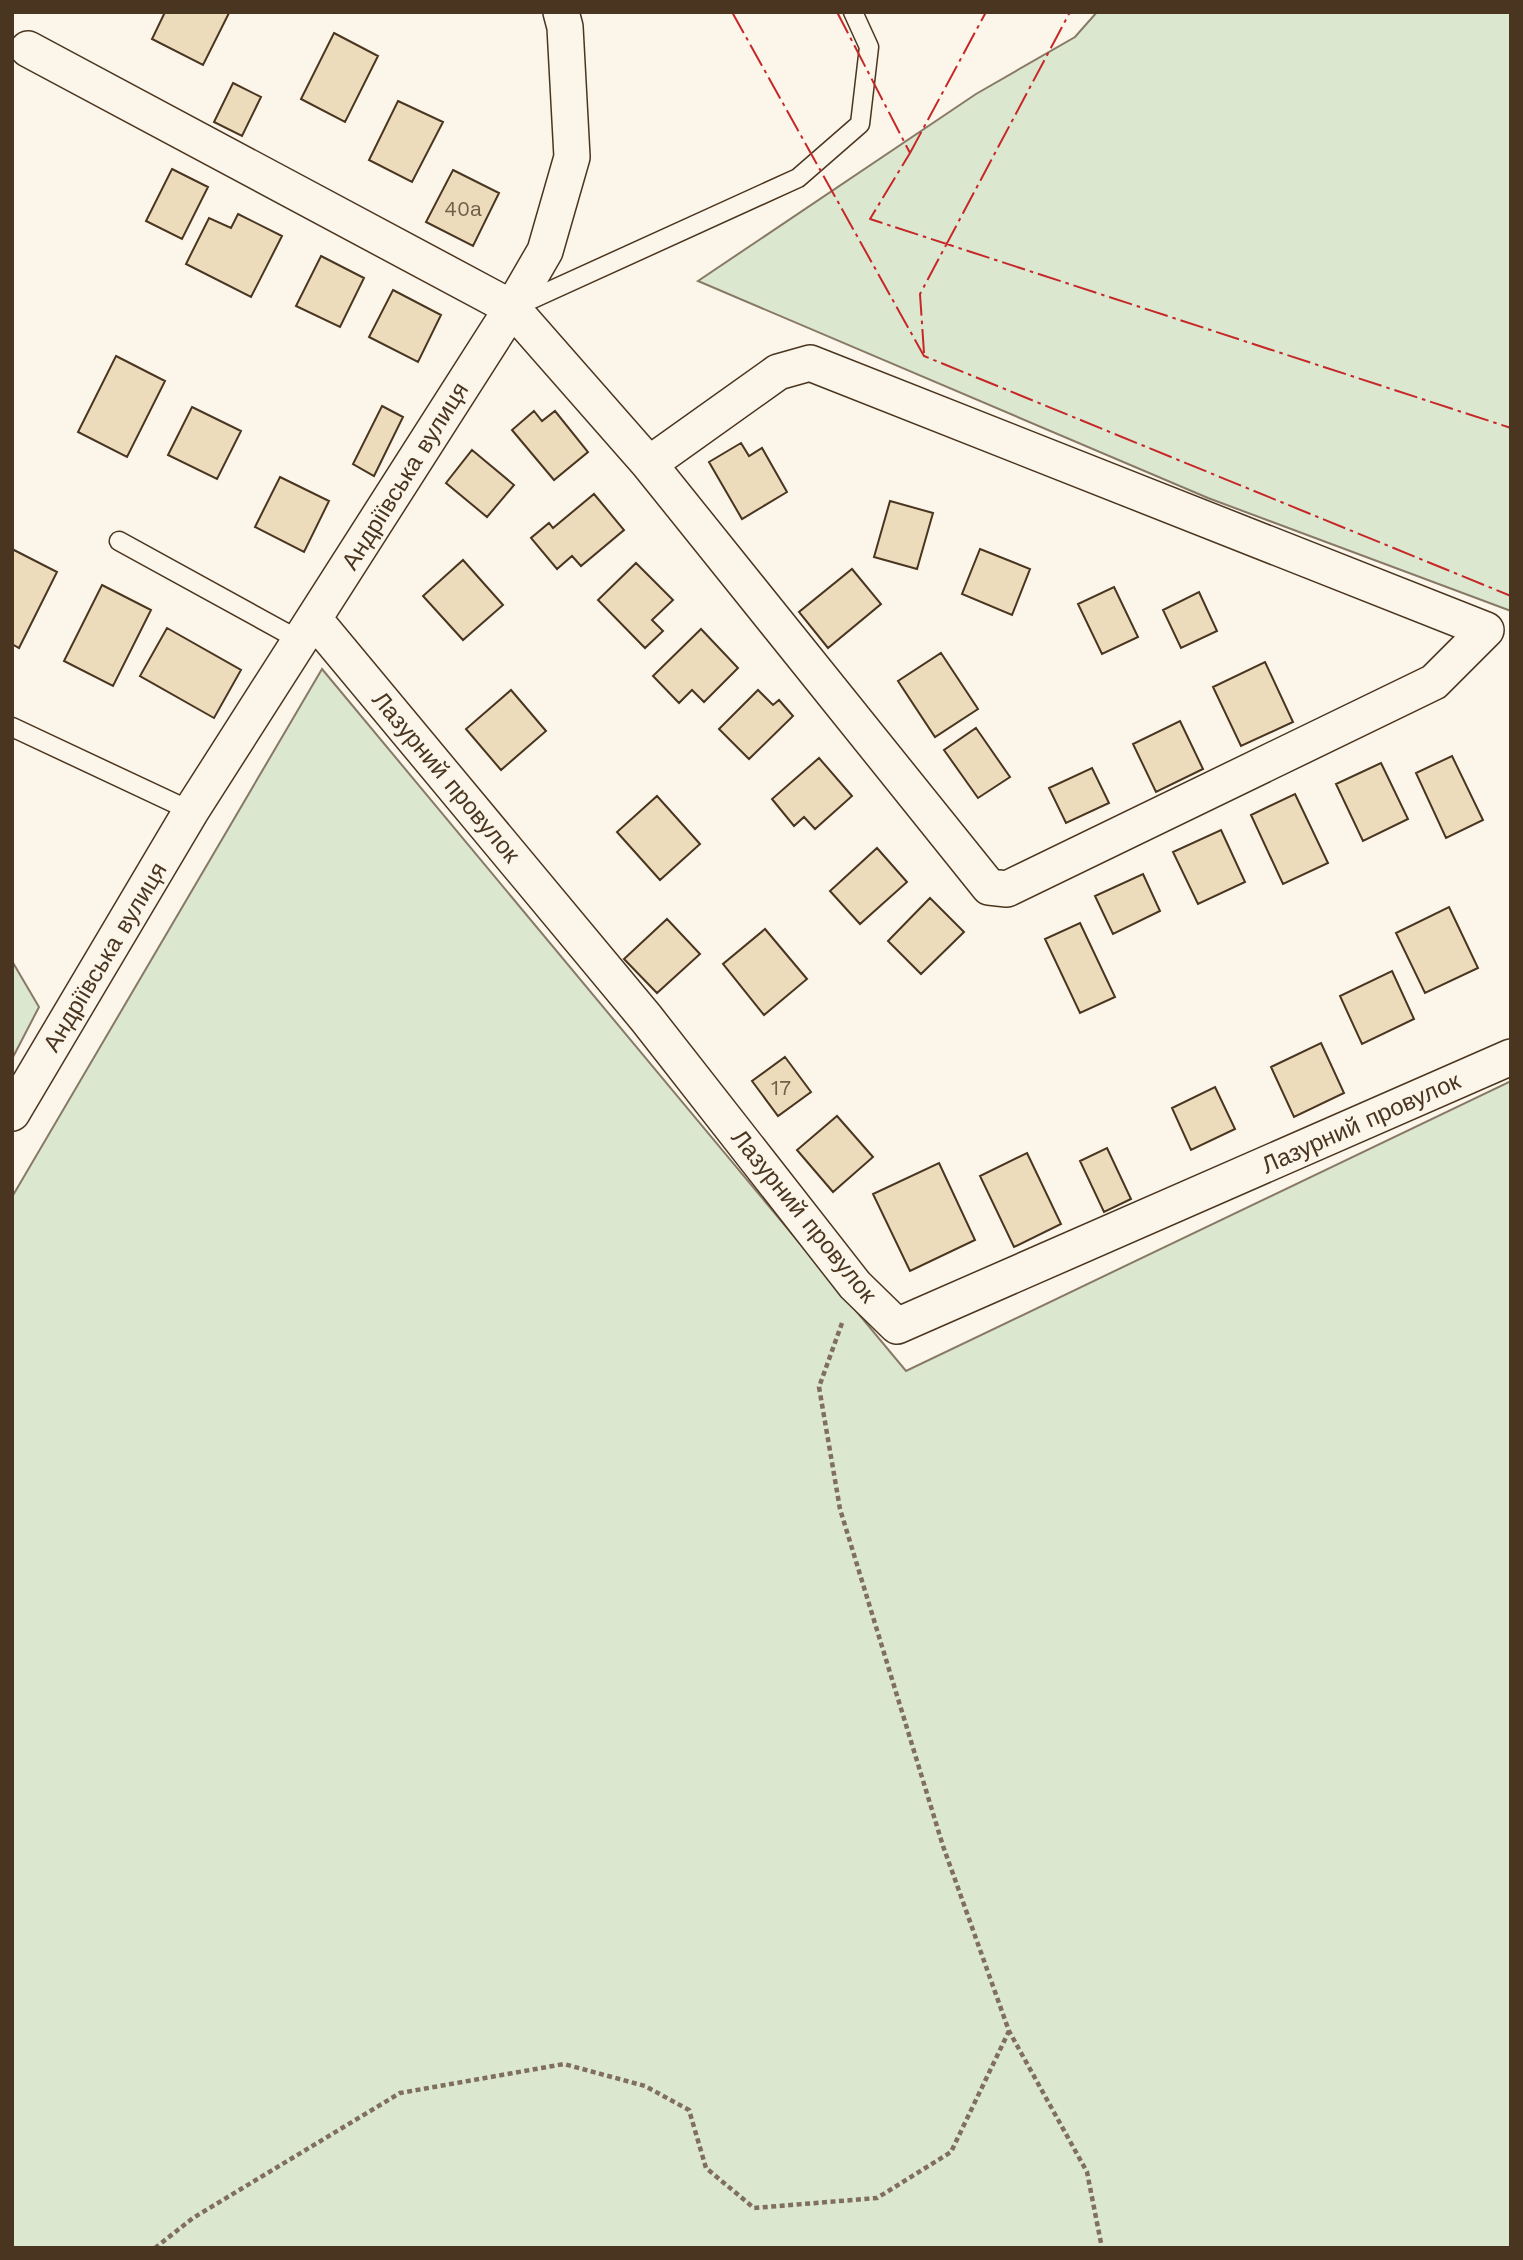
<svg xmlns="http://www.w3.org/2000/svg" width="1523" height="2260" font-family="'Work Sans',sans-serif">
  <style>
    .green { fill: #dce7d0; stroke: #887966; stroke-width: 2 }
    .building { fill: #ecdcbc; stroke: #4a3520; stroke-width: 2 }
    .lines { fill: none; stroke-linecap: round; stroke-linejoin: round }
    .lane-casing { stroke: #4a3520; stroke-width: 21 }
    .street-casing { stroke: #4a3520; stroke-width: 38 }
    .path { stroke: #7f6f5c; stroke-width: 4.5; stroke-dasharray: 5 3.5; stroke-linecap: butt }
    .lane { stroke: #fbf6e9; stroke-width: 18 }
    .street { stroke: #fbf6e9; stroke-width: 35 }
    .power { stroke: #c62828; stroke-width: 2; stroke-dasharray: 24 5 3.5 5; stroke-linecap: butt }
    .labels { text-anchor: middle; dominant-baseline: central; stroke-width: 5; stroke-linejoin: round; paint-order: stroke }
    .number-label { font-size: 21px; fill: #725f47 }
    .street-label { font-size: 24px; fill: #4a3520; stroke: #fbf6e9 }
  </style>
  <rect width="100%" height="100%" fill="#fbf6e9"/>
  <path class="green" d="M1097 12H1511V611L1208 498 698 281 976 94 1075 37Z
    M322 669 906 1371 1511 1081V2248H12V1197Z
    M12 961 39 1007 12 1059Z"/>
  <path class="building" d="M165 12 229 13 203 65 152 39Z
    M334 33 378 56 345 122 301 99Z
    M233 83 261 97 242 136 214 122Z
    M398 101 443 122 412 182 369 160Z
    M172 169 208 187 182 239 146 221Z
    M453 170 499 193 473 246 426 222Z
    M238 214 282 236 251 297 186 264 209 218 231 228Z
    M321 256 364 278 340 327 296 306Z
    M393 290 441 315 418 362 369 337Z
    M116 356 165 381 127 457 78 432Z
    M382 406 403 417 374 476 353 464Z
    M192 407 241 431 217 479 168 455Z
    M534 411 542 421 555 411 588 452 554 480 512 430Z
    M741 443 749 456 762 448 787 492 742 519 709 462Z
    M472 450 514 485 487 517 446 483Z
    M280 477 329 501 304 552 255 527Z
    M594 494 624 530 581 566 572 556 557 569 531 538 549 523 553 528Z
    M890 501 933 513 917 569 874 557Z
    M12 549 57 572 19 648 12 644Z
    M980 549 1030 569 1012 615 962 594Z
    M463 560 503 605 463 640 423 596Z
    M636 563 673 600 652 620 663 631 645 648 598 600Z
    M852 569 881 604 828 648 799 612Z
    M102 585 151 610 113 686 64 661Z
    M1114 587 1138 637 1102 654 1078 604Z
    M1199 592 1217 631 1181 648 1163 610Z
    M167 628 241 670 214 718 140 676Z
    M701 629 738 668 704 702 692 690 679 703 653 676Z
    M941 653 978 709 935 737 898 681Z
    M1265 662 1293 722 1241 746 1213 687Z
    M511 690 546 731 501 770 466 729Z
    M758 690 773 705 779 700 793 716 749 759 719 729Z
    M1180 721 1203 769 1156 792 1133 744Z
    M976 728 1010 777 978 798 944 750Z
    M1452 756 1483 820 1446 838 1416 773Z
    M819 758 852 796 815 829 804 817 794 826 772 799Z
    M1381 763 1408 819 1363 841 1336 784Z
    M1092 768 1109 803 1066 823 1049 788Z
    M1295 794 1328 863 1283 884 1251 815Z
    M657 796 700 844 660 880 617 832Z
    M1221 830 1245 882 1198 904 1173 852Z
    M877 848 907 882 860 924 830 891Z
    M1143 874 1160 911 1113 934 1095 896Z
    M930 898 964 932 921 974 888 941Z
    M1449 907 1478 968 1425 993 1396 933Z
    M667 919 700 954 657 993 624 959Z
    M1080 923 1115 997 1080 1013 1045 939Z
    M765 929 807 979 764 1015 723 964Z
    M1392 971 1414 1019 1362 1044 1340 996Z
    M1321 1043 1344 1093 1294 1117 1271 1067Z
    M785 1057 811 1092 778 1116 752 1081Z
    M1215 1087 1235 1129 1191 1150 1172 1108Z
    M837 1116 873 1157 833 1192 797 1150Z
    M1107 1148 1131 1199 1104 1212 1080 1161Z
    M1027 1153 1061 1224 1014 1247 980 1176Z
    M939 1163 975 1240 910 1271 873 1194Z"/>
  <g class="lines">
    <defs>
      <path id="lane" d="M519 305 798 178 860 124 869 47 853 12
        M119 541 299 640
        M12 727 191 811"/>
      <path id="street" d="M28 49 512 308 649 464 989 887 1007 889 1434 682 1486 630 810 363 778 372 649 464
        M314 619 646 1018 855 1285 897 1326 1511 1057
        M12 1113 191 811 512 308 545 251 572 157 565 27 561 12"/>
    </defs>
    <use href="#lane" class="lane-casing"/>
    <use href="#street" class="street-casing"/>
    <path class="path" d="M842 1323 819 1387 840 1509 943 1846 1009 2031 1087 2172 1102 2248
      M155 2248 193 2218 400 2093 564 2064 645 2086 689 2110 706 2168 754 2208 877 2198 951 2152 1009 2031"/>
    <use href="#lane" class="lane"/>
    <use href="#street" class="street"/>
    <path class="power" d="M732 12 924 356 1511 596
      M837 12 910 153 870 219 1511 428
      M910 153 986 12
      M924 353 920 294 1070 12"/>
  </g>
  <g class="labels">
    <g class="number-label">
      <text x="463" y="208">40а</text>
      <text x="781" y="1087">17</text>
    </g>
    <g class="street-label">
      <text transform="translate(405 476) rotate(-58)">Андріївська вулиця</text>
      <text transform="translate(446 777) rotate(50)">Лазурний провулок</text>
      <text transform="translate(105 957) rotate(-59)">Андріївська вулиця</text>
      <text transform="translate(1361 1123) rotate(-24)">Лазурний провулок</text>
      <text transform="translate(804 1216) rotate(51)">Лазурний провулок</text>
    </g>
  </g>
  <rect width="1523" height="2260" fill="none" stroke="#4a3520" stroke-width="28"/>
</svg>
